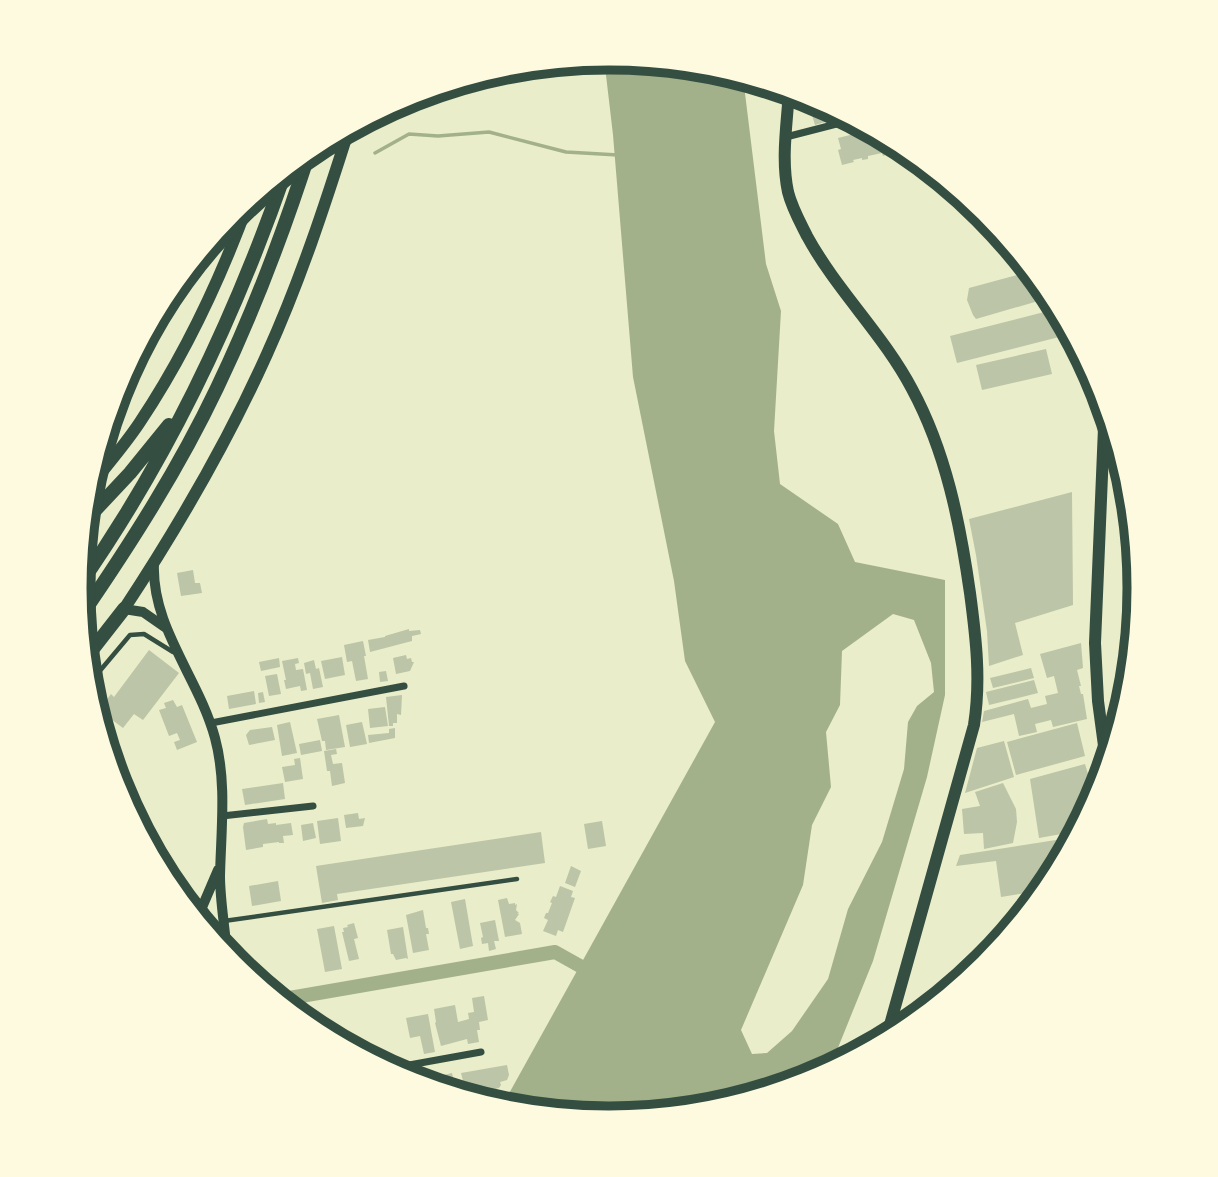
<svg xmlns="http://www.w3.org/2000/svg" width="1218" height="1177" font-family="'Roboto Serif',serif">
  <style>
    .water { fill: #a3b18a; fill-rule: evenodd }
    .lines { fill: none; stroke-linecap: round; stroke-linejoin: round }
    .stream { stroke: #a3b18a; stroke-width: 3.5 }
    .canal { stroke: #a3b18a; stroke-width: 14 }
    .building { fill: #bcc5a7 }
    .service { stroke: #344e41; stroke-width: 4.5 }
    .minor { stroke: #344e41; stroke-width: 7 }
    .secondary { stroke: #344e41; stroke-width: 10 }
    .primary { stroke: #344e41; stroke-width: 12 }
    .motorway { stroke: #344e41; stroke-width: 14 }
    .rim { fill: none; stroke: #344e41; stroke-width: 9 }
  </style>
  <rect width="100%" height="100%" fill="#e9edc9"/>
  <path class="water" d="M604 58 713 68 743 77 766 264 781 311 774 431 780 484 838 524 855 562 945 580V695L927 777 873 961 829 1070 812 1079 728 1104 715 1101 709 1109 609 1119 501 1108 715 722 685 661 674 581 633 377 613 135ZM893 614 914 620 931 663 934 692 917 706 908 722 904 769 882 842 848 909 828 979 792 1031 767 1053 752 1054 741 1030 803 885 812 825 831 787 826 732 840 705 842 651Z"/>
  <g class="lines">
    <path class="stream" d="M375 153 409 134 438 136 489 132 566 152 618 155"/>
    <path class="canal" d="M278 1000 555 952 596 975"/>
  </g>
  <path class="building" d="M815 100 846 116 815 125 808 102Z
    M866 128 867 131 871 130 907 150 897 152 896 149 888 151V154L883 156 882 153 868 156V159L862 160V158L853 160 854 162 842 165 838 150 841 149 838 138 858 133 857 130Z
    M1012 247 1028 267 1017 270Z
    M1032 271 1052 297 976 319 973 315 967 300 969 288Z
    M1056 309 1063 336 957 363 950 336Z
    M1046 349 1052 374 982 390 976 365Z
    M1072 492 1073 605 1015 623 1023 655 989 666 987 631 976 555 969 519Z
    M193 570 195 583H200L202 593 181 596 177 573Z
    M409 629V631L420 630 421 634 412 636V641L370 652 368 640 385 637V636Z
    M363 641 366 656H364L368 679 356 681 352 661 347 662 344 645Z
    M1081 643 1083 668 1077 670 1081 686H1079L1081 694H1083L1087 719 1053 727 1051 720 1035 724 1037 732 1019 736 1014 714 982 722 984 711 1028 699 1031 708 1047 704 1045 696 1058 693 1054 676 1047 678 1040 654Z
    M149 650 179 673 143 720 134 714 123 728 99 710 111 694 114 697Z
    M406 655 407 659 411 658 412 662H414L410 671 396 674 393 658Z
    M342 657 345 675 325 679 321 661Z
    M279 658 280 667 261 671 259 662Z
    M298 658 299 663 295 664 296 670 303 669 307 690 301 691 300 686 286 689 284 680H286L282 661Z
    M314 660 316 669 319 668 323 687 313 689 310 673 306 674 304 663Z
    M1031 668 1034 678 993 688 990 678Z
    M386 671 388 681 380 682 379 672Z
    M277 674 281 694 269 696 265 676Z
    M1034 680 1038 693 989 705 986 692Z
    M254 691 256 704 229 709 227 696Z
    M263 692 265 702 259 703 258 693Z
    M402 695 401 715 397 714V723H393V726H389L386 697Z
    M173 700 177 707 182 705 197 742 177 750 174 742 180 740 177 733 169 736 159 710 166 708 164 703Z
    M385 707 388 726 370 728 368 709Z
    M339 715 345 747 326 750 325 741H322L317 719Z
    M290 722 297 753 282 756 277 725Z
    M362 722 367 744 350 747 346 725Z
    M1077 723 1085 756 1016 775 1007 742Z
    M272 727 275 740 249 745 246 735 250 730Z
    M395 728V738L369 743 368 735 389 733V729Z
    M320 740 322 751 301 755 299 744Z
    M1004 741 1014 777 965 793 977 748Z
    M336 749 337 754 331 755 333 764 342 763 345 783 332 786 330 771H327L324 751Z
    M300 758 303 779 285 782 282 767 295 765 294 759Z
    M1085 764 1092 787 1093 803 1078 831 1039 838 1030 779Z
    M283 783 285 799 245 805 242 789Z
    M1003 783 1016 809 1017 822 1013 843 984 849 983 833 964 834 962 809 980 806 975 792Z
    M358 813 359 819 365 818 363 826 346 828 344 815Z
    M338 818 341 841 320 844 317 821Z
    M267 819 268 824 276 823V825L291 823 293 835 283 836 284 843H279V842L263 844V847L246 850 243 827 244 823Z
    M602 821 606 846 588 849 584 824Z
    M313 823 316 838 303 841 301 825Z
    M541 832 545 863 337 894 338 900 322 903 316 866Z
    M1075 837 1050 884 1045 890 1001 897 996 861 956 866 960 855Z
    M571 866 581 871 575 887 565 883Z
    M278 881 281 901 252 906 249 886Z
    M560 886 573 891 571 897 575 898 563 932 558 930 556 936 543 931 548 920 544 918 546 913H548L552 903 550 902 553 896 556 897Z
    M507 898 509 904 515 903V905L517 904 516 910 519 913H517L519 914 515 920 520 923 522 934 505 937 498 900Z
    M465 899 473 946 460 949 451 902Z
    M1030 909 1006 938 1001 939 998 925 1014 922 1013 916 1018 915 1017 911Z
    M423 910 426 928H428L429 934H426L429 950 413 953 406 915Z
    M495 920 499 941H494L496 949 489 951 488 943 482 944 481 938 483 937 480 923Z
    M354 923 358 938 354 939 359 959 349 961 342 932H344L343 928 348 927 347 925Z
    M334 926 342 969 325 972 317 929Z
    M403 927 408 959 406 958 396 960 393 954H391L387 930Z
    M484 996 488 1020 479 1022 480 1030H477L479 1042 468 1044 467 1039 441 1046 435 1023 436 1022 434 1009 455 1005 458 1022 469 1019 468 1013 474 1012 472 998Z
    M428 1014 435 1052 424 1054 420 1036 410 1038 406 1018Z
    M349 1032 353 1050 336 1042 335 1036Z
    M507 1065 509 1075 507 1080 500 1082 501 1085 499 1088 487 1091 492 1095 490 1098 499 1102 495 1106 467 1097 461 1073Z
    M452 1073 457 1094 433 1087 432 1083 445 1081 444 1075Z"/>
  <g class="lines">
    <path class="service" d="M88 685 130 635 144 634 173 652
      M224 921 517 879"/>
    <path class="minor" d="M786 137 852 120
      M211 723 404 686
      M222 816 313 806
      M387 1069 481 1052"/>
    <path class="secondary" d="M154 563C151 627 199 678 215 738 227 782 221 830 220 876 220 895 223 915 225 934
      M124 609 143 612 166 628
      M197 919 218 870
      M201 924C220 923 231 937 227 955"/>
    <path class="primary" d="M789 91C787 124 781 159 788 192 792 208 800 222 807 236 837 291 883 334 912 389 946 452 960 523 970 593 976 638 981 680 974 725L886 1039
      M1105 404 1095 643 1098 701 1107 768
      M88 490C105 467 125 445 140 422 186 353 221 278 249 201
      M124 609C178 527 227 443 267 354 300 281 325 205 349 129"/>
    <path class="motorway" d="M85 521 130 473 169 425
      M78 587C168 459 235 317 286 170
      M81 616C131 543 179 468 217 388 254 311 284 231 310 150
      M85 659 124 609"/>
  </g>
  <path d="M0 0H1218V1177H0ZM91 588a518 518 0 1 1 1036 0a518 518 0 1 1-1036 0Z" fill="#fefae0" fill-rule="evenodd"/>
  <path class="rim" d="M91 588a518 518 0 1 1 1036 0a518 518 0 1 1-1036 0Z"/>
</svg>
